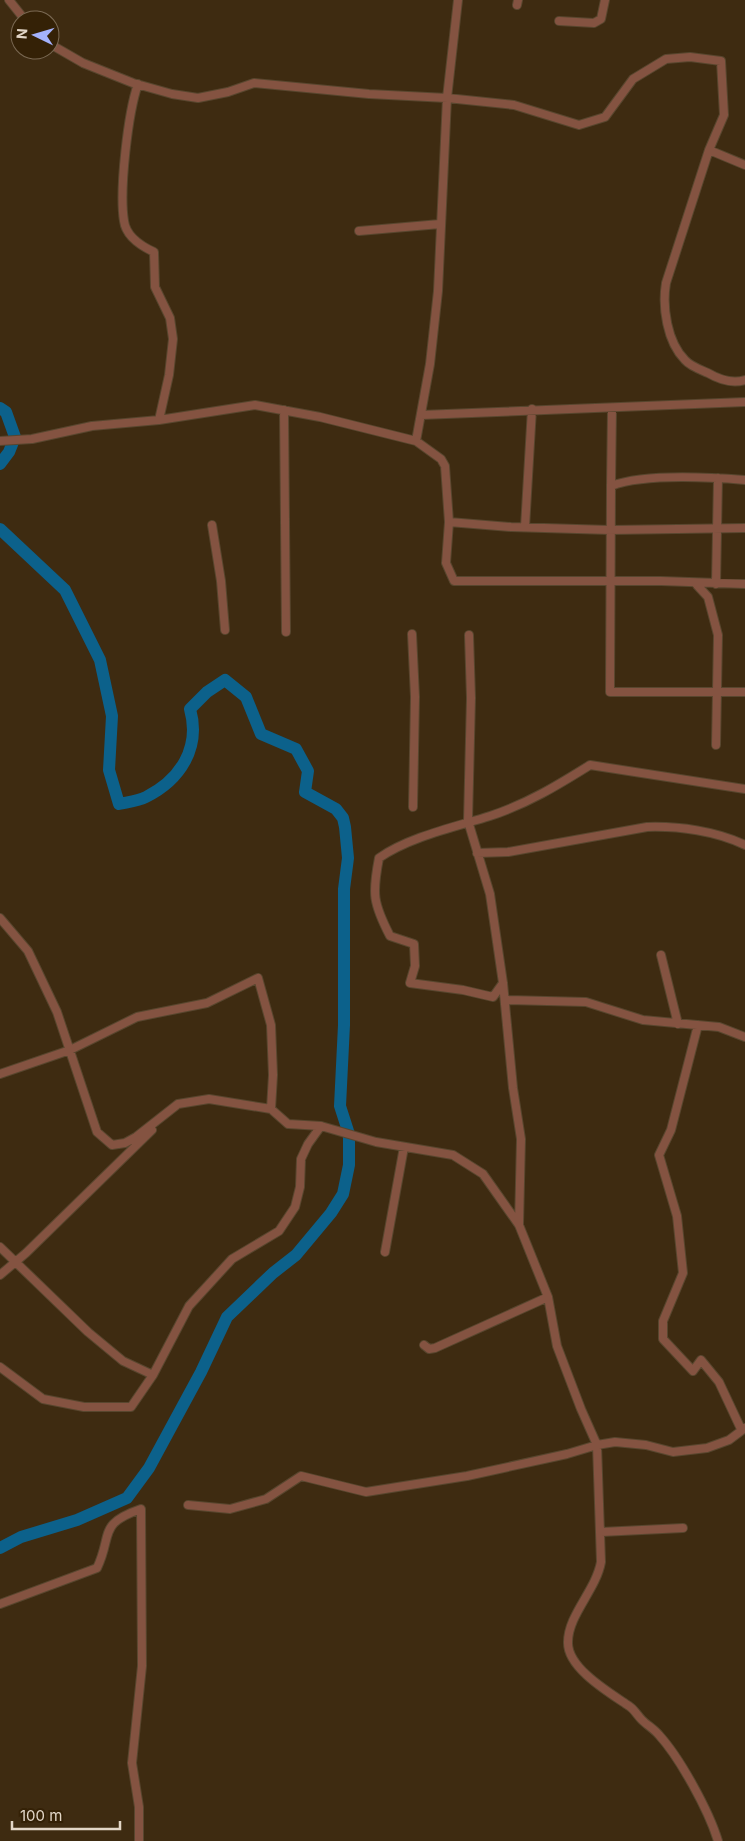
<svg xmlns="http://www.w3.org/2000/svg" width="745" height="1841" font-family="Inter,sans-serif">
  <style>
    .lines { fill: none; stroke-linecap: round; stroke-linejoin: round }
    .river { stroke: #0c618b; stroke-width: 12 }
    .minor-casing { stroke: #58462e; stroke-width: 10 }
    .minor { stroke: #845341; stroke-width: 8 }
  </style>
  <rect width="100%" height="100%" fill="#3e2b11"/>
  <g class="lines">
    <path class="river" d="M0 408 6 412 15 437 9 452 0 464
      M0 529 65 590 100 660 112 716 109 770 119 804C128 802 138 801 146 797 180 780 201 748 190 709L207 692 225 680 246 697 261 734 296 749 308 771 305 792 336 809 343 818 345 827 348 858 344 889V1025L340 1106 349 1134V1165L343 1194 331 1213 296 1255 273 1273 227 1317 201 1372 149 1468 127 1498 77 1520 21 1537 0 1548"/>
    <defs>
      <path id="minor" d="M9 0 25 20
        M517 5 518 0
        M559 21 594 23 601 19 605 0
        M50 44 83 63 133 83 172 94 198 98 228 92 254 83 369 94 447 98 514 105 579 125 605 117 633 79 666 59 690 57 721 61 724 115 709 150 666 283C662 307 667 342 685 360 690 366 701 370 708 373 720 380 732 384 745 380
        M138 84C128 113 119 190 124 221 126 237 141 246 154 252L155 287 170 318 173 339 169 375 159 420
        M709 150 745 165
        M359 231 440 224
        M284 410 286 632
        M421 415 745 402
        M0 441 32 439 92 426 159 420 255 405 320 417 416 441 430 364 438 291 447 98 458 0
        M416 441 441 459 445 466 449 522 446 563 454 581H661L745 584
        M745 480C708 477 645 473 611 486L610 692H745
        M611 486 612 408
        M449 522 511 527 610 530 745 528
        M212 525 221 581 225 630
        M525 527 532 409
        M696 584 708 597 718 635 716 745
        M716 584 718 478
        M412 634 415 697 413 807
        M469 635 471 698 468 821 490 894 503 983 513 1088 521 1139 519 1225
        M477 853 508 852 647 827C679 826 716 831 745 845
        M0 918 28 951 57 1012 97 1132 112 1145 125 1143 136 1137 178 1104 209 1099 271 1109 288 1124 321 1126
        M661 955 678 1024
        M503 983 493 997 463 990 410 983 415 966 414 944 390 936C373 903 372 894 379 858 409 837 455 827 490 816 527 804 558 785 590 765L745 789
        M505 1000 586 1002 643 1020 719 1027 745 1037
        M698 1025 671 1130 659 1155 677 1216 683 1273 663 1321V1339L693 1371 701 1360 719 1382 741 1429
        M0 1074 70 1050 137 1017 207 1003 258 978 271 1025 273 1075 271 1109
        M0 1247 88 1332 123 1361 153 1375
        M385 1252 404 1147
        M0 1275 26 1253 152 1130
        M424 1345 429 1349 435 1348 548 1297
        M0 1367 43 1399 84 1407H131L153 1375 189 1306 232 1259 279 1231 295 1207 300 1187 301 1159 308 1144 321 1126 376 1142 453 1155 483 1174 519 1225 548 1297 557 1346 581 1409 597 1445 615 1442 646 1445 673 1452 707 1448 729 1440 745 1428
        M188 1505 230 1509 266 1499 301 1476 366 1492 467 1476 567 1454 597 1445 601 1562C596 1590 568 1615 568 1642 567 1668 610 1693 629 1706 634 1709 637 1715 642 1720 647 1725 654 1729 659 1735 680 1758 709 1811 718 1841
        M601 1532 683 1528
        M0 1604 97 1568C113 1535 97 1524 141 1509L142 1666 132 1763 139 1807V1841"/>
    </defs>
    <use href="#minor" class="minor-casing"/>
    <use href="#minor" class="minor"/>
  </g>
  <g transform="translate(35 35) rotate(275)"><circle r="24" fill="#342106" stroke="#7a6953"/>
  <path d="M0-4L9 19L0 12L-9 19Z" fill="#a4b2fc"/>
  <text y="-8" font-size="14" font-weight="bold" text-anchor="middle" fill="#e2d6c7">N</text>
  </g>
  <path d="M12 1821v8h108v-8" fill="none" stroke="#e2d6c7" stroke-width="2.5"/>
  <text x="20" y="1821" font-size="15" fill="#e2d6c7" stroke="#342106" stroke-width="4" paint-order="stroke">100 m</text>
</svg>
